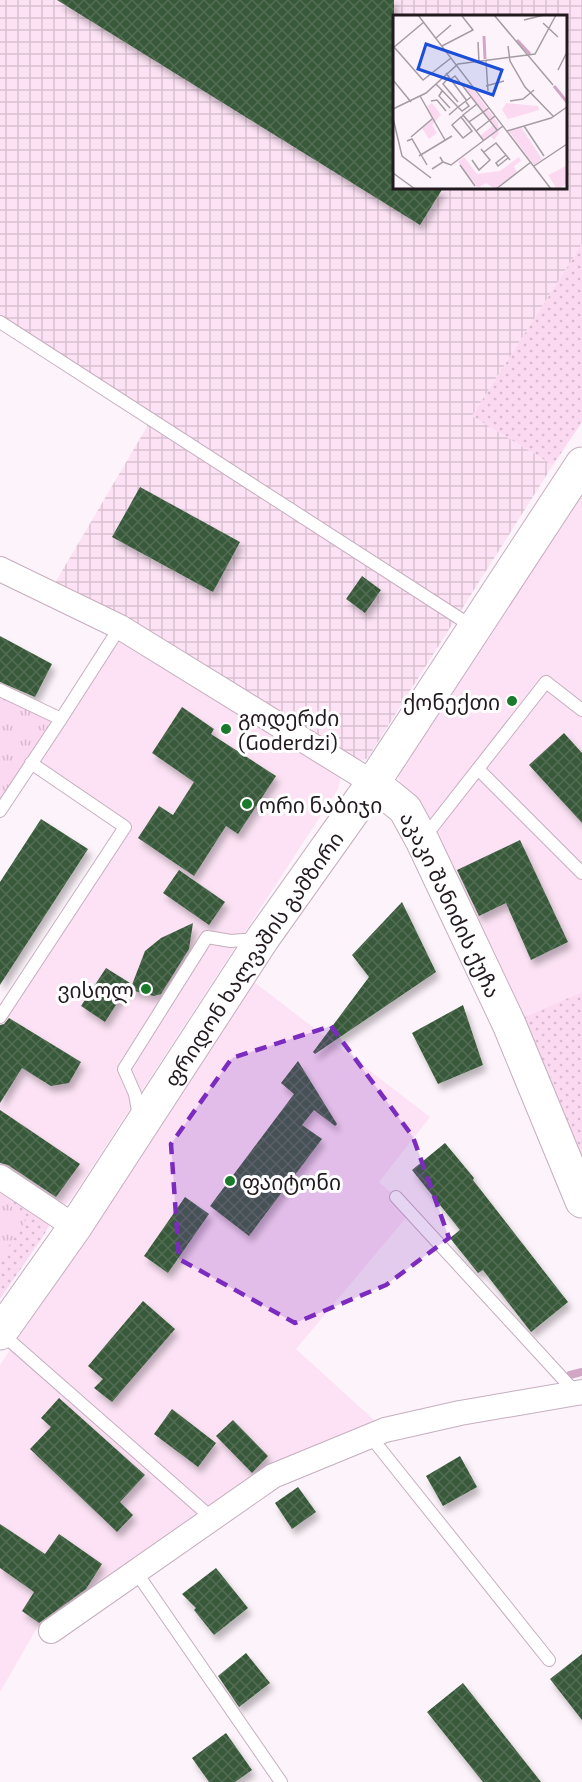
<svg xmlns="http://www.w3.org/2000/svg" width="582" height="1782" font-family="'Exo 2','Noto Sans Georgian',sans-serif">
  <style>
    .built { fill: #fce2f4 }
    .industrial { fill: url(#industrial-grid); fill-rule: evenodd }
    .grass { fill: url(#grass-dots) }
    .park { fill: url(#park-tufts) }
    .lines { fill: none; stroke-linecap: round; stroke-linejoin: round }
    .stream { stroke: #d2a7c5; stroke-width: 8 }
    .building { fill: url(#building-cross-hatch); filter: url(#shadow) }
    .lane-casing { stroke: #c6aebf; stroke-width: 14 }
    .street-casing { stroke: #c6aebf; stroke-width: 26 }
    .secondary-casing { stroke: #c6aebf; stroke-width: 35 }
    .primary-casing { stroke: #c6aebf; stroke-width: 35 }
    .lane { stroke: #fff; stroke-width: 12 }
    .street { stroke: #fff; stroke-width: 24 }
    .secondary { stroke: #fff; stroke-width: 33 }
    .primary { stroke: #fff; stroke-width: 33 }
    .marked { fill: #7b2cbf; fill-opacity: 0.2; stroke: #7b2cbf; stroke-width: 4.5; stroke-dasharray: 12 8; stroke-linejoin: round }
    .poi-dot { fill: #197a2c; stroke: #fff; stroke-width: 2 }
    .labels { text-anchor: middle; dominant-baseline: central; stroke-width: 6; stroke-linejoin: round; paint-order: stroke }
    .poi-label { font-size: 21px; fill: #231a20; stroke: #fff; text-anchor: start }
    .street-label { font-size: 21px; fill: #231a20; stroke: #fff }
    .inset-river { fill: none; stroke: #d2a7c5; stroke-width: 3 }
    .inset-road { fill: none; stroke: #a69ca3; stroke-width: 1.5 }
    .view { fill: #1d4ed8; fill-opacity: 0.15; stroke: #1d4ed8; stroke-width: 3 }
    .inset-edge { fill: none; stroke: #231a20; stroke-width: 3 }
  </style>
  <defs>
    <pattern id="industrial-grid" width="8" height="8" patternUnits="userSpaceOnUse" patternTransform="scale(1.5)"><rect width="8" height="8" fill="#fce2f4"/><path d="M0 4h8M4 0v8" fill="none" stroke="#d8c1d1"/></pattern>
    <pattern id="grass-dots" width="8" height="8" patternUnits="userSpaceOnUse" patternTransform="scale(1.5)"><rect width="8" height="8" fill="#fbd9f0"/><path d="M2 2h.1M6 6h.1" fill="none" stroke="#d7bace" stroke-width="1.8" stroke-linecap="round"/></pattern>
    <pattern id="park-tufts" width="24" height="20" patternUnits="userSpaceOnUse" patternTransform="scale(1.5)"><rect width="24" height="20" fill="#fbd9f0"/><path d="M3 7l-1-3M5 7V3M7 7l1-3M15 17l-1-3M17 17v-4M19 17l1-3" fill="none" stroke="#d7bace"/></pattern>
    <pattern id="building-cross-hatch" width="8" height="8" patternUnits="userSpaceOnUse" patternTransform="scale(1.5)"><rect width="8" height="8" fill="#385a3a"/><path d="M0 0l8 8M0 8l8-8" fill="none" stroke="#536d54"/></pattern>
    <filter id="shadow"><feDropShadow dx="3.5" dy="6" stdDeviation="3" flood-color="#0004"/></filter>
  </defs>
  <rect width="100%" height="100%" fill="#fdf3fa"/>
  <path class="built" d="M582 496V992L509 1024 405 809 398 774Z
    M120 627 344 764 338 789 72 1198 55 1214 0 1177V1017L125 827 31 763Z
    M254 982 430 1117 379 1182 396 1197 410 1213 296 1349 385 1430 273 1476 51 1631 38 1626 0 1692V1365Z"/>
  <path class="industrial" d="M0 0H582V244L472 416 553 465 367 759 344 764 49 593 151 420 0 322ZM394 16H566V188H394Z"/>
  <path class="grass" d="M582 244V422L553 465 472 416Z
    M582 992V1201L509 1024Z
    M0 1177 55 1214 44 1235 0 1299Z"/>
  <path class="park" d="M0 690 61 719 0 811Z
    M0 1199 28 1217 0 1259Z"/>
  <g class="lines">
    <path class="stream" d="M570 1375 582 1372"/>
  </g>
  <path class="building" d="M57 0H394V188H443L420 225Z
    M140 487 240 542 213 592 112 537Z
    M362 576 381 590 365 613 346 599Z
    M0 636 52 664 35 697 0 682Z
    M182 707 214 729 211 734 276 776 238 834 226 826 194 876 138 838 159 806 173 815 194 782 152 753Z
    M564 733 582 753V823L529 765Z
    M41 819 88 849 0 985V882Z
    M520 840 568 942 531 960 506 903 479 916 457 870Z
    M179 870 225 902 209 925 163 893Z
    M402 902 436 972 315 1054 313 1052 369 977 352 955Z
    M193 923 189 949 161 994 154 996 130 990 145 951 161 938Z
    M106 968 130 983 105 1022 81 1006Z
    M463 1005 483 1065 438 1084 412 1033Z
    M9 1018 81 1062 69 1083 51 1086 22 1068 0 1103V1025L4 1024Z
    M298 1061 337 1124 335 1126 314 1110 302 1125 322 1139 249 1236 210 1206 294 1094 281 1083Z
    M0 1110 80 1164 56 1197 8 1165 0 1163Z
    M445 1143 474 1178 473 1180 568 1302 531 1332 483 1270 478 1273 450 1238 460 1230 412 1170Z
    M185 1197 209 1214 168 1273 144 1256Z
    M143 1301 175 1329 112 1402 94 1388 103 1379 88 1366Z
    M59 1398 145 1475 120 1502 133 1515 117 1532 30 1449 51 1427 41 1418Z
    M172 1409 216 1443 198 1467 154 1434Z
    M233 1420 268 1456 252 1473 216 1436Z
    M460 1456 477 1487 443 1506 426 1476Z
    M298 1487 316 1512 292 1529 275 1503Z
    M0 1524 45 1554 59 1534 102 1564 86 1589 39 1623 22 1611 34 1592 0 1568Z
    M216 1568 248 1608 214 1635 194 1610 196 1608 182 1594Z
    M246 1653 270 1683 239 1707 218 1676Z
    M582 1654V1720L550 1679Z
    M463 1683 541 1782H483L427 1712Z
    M226 1733 252 1770 235 1782H209L192 1758Z"/>
  <g class="lines">
    <defs>
      <path id="lane" d="M0 322 473 627
        M0 690 61 719
        M478 769 582 873
        M0 811 61 719 120 627
        M423 839 546 682 582 710
        M0 1017 125 827 31 763
        M139 1117 135 1094 124 1069 207 937 231 941 256 939
        M396 1197 576 1393
        M1 1333 213 1519
        M370 1436 549 1660
        M136 1572 281 1782"/>
      <path id="street" d="M0 569 120 627 373 783
        M0 1177 75 1227
        M51 1631 273 1476 385 1430 460 1413 582 1392"/>
      <g id="secondary">
        <path id="s1" d="M373 783 405 809 422 840 509 1024 582 1201"/>
      </g>
      <g id="primary">
        <path id="s2" d="M0 1333 75 1227 263 938 373 783 582 464"/>
      </g>
    </defs>
    <use href="#lane" class="lane-casing"/>
    <use href="#street" class="street-casing"/>
    <use href="#secondary" class="secondary-casing"/>
    <use href="#primary" class="primary-casing"/>
    <use href="#lane" class="lane"/>
    <use href="#street" class="street"/>
    <use href="#secondary" class="secondary"/>
    <use href="#primary" class="primary"/>
  </g>
  <path class="marked" d="M331 1026 413 1137 449 1238 386 1285 295 1323 179 1259 171 1144 232 1058Z"/>
  <g class="poi-dot">
    <circle cx="512" cy="701" r="6"/>
    <circle cx="226" cy="729" r="6"/>
    <circle cx="247" cy="804" r="6"/>
    <circle cx="146" cy="989" r="6"/>
    <circle cx="230" cy="1181" r="6"/>
  </g>
  <g class="labels">
    <g class="poi-label">
      <text x="500" y="701" text-anchor="end">ქონექთი</text>
      <text x="238" y="717">გოდერძი<tspan x="238" dy="24">(Goderdzi)</tspan></text>
      <text x="259" y="804">ორი ნაბიჯი</text>
      <text x="134" y="989" text-anchor="end">ვისოლ</text>
      <text x="242" y="1181">ფაიტონი</text>
    </g>
    <g class="street-label">
      <text stroke="none"><textPath href="#s1" startOffset="147">აკაკი შანიძის ქუჩა</textPath></text>
      <text stroke="none"><textPath href="#s2" startOffset="452">ფრიდონ ხალვაშის გამზირი</textPath></text>
    </g>
  </g>
  <g transform="translate(393 15)">
    <rect width="174" height="174" fill="#fdf3fa"/>
    <path d="M77 70 105 108 106 118 101 125 98 121 91 126 87 121 100 110 72 74ZM39 88 48 100 39 110 44 118 36 124 29 113 39 104 33 92ZM113 88 145 91 146 95 115 104 109 95ZM128 112 149 144 141 150 115 115ZM71 142 84 159 107 156 126 142 128 146 121 151 124 157 102 174 93 168 85 173 65 147ZM173 151 174 169 164 174 155 160Z" fill="#fbd9f0"/>
    <path class="inset-river" d="M91 21 92 44M124 25 137 39M161 71 174 87"/>
    <path class="inset-road" d="M25 0 158 174M101 0 160 70M131 5 151 0M150 8 165 22M43 23 58 10M85 27 86 47M49 31 80 15 69 1M115 31 117 46 132 72 161 102M1 32 30 65 58 43M0 33 31 7M93 46 95 76M165 55 174 37M53 58 74 86M56 62 50 69 65 87M58 64 62 61 104 115M0 65 18 87M43 69 65 92 78 82M93 71 111 66M49 76 46 81 57 93M27 81 52 125M38 86 44 85 53 96M117 86 130 84 141 75M0 94 33 78 65 49 142 39 163 0M56 100 65 92 69 96 76 91 73 87M68 102 79 116 70 123 59 110 68 102 71 100M0 103 9 141 38 163M76 107 70 100 84 89M131 111 151 141M83 116 102 101M114 116 158 103 174 92M18 122 39 104M14 126 19 124 34 150M91 126 76 107 96 93M91 137 103 128 117 145M113 140 103 148 105 151 115 143M26 141 59 121M79 145 86 155 97 145 88 134M50 147 58 150 110 111M67 150 82 171M141 151 174 129M39 154 50 147 47 142M0 158 22 174M103 174 138 147"/>
    <path class="view" d="M33 29 109 55 100 80 25 54Z"/>
    <rect width="174" height="174" class="inset-edge"/>
  </g>
</svg>
